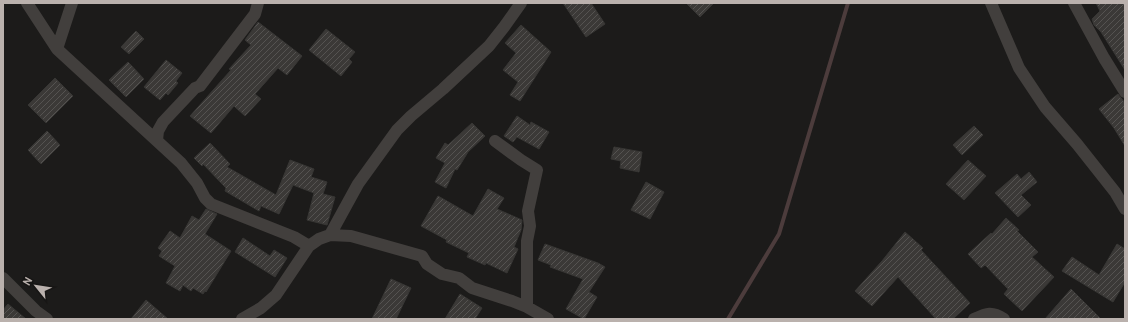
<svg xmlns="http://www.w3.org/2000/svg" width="1128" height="322" font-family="'PT Sans',sans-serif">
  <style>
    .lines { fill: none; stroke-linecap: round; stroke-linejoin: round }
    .stream { stroke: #4c3c3c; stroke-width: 4 }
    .building { fill: url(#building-hatch); stroke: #373634 }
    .street { stroke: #423f3d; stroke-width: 12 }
  </style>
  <defs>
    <pattern id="building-hatch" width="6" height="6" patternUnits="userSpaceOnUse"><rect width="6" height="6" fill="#3b3937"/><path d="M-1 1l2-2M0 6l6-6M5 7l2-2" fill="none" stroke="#555351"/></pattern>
  </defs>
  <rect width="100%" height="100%" fill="#1c1b1a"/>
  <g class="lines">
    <path class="stream" d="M728 319 779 234 848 3"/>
  </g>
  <path class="building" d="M563 3H591L605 24 586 37Z
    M686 3H714L700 17Z
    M1096 3H1125V70L1101 32 1094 25 1092 19 1100 11Z
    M258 22 302 56 287 75 278 68 255 94 261 99 245 116 234 106 211 133 190 116 231 70 229 69 251 45 245 40Z
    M521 25 551 52 520 101 510 95 518 82 503 70 516 53 505 43Z
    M326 29 355 52 349 59 352 62 341 76 309 50Z
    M136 31 144 39 129 54 121 47Z
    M166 60 182 73 176 81 178 83 168 95 166 93 160 100 144 87Z
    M128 62 144 79 126 97 109 80Z
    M55 78 73 96 46 123 28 105Z
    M1118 94 1125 103V146L1114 128 1099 109Z
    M517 116 530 125 531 122 549 132 539 149 517 137 513 142 504 136Z
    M472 123 485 136 468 152 457 170 455 169 446 188 435 182 445 163 436 158 445 143 448 145Z
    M974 126 983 135 962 155 953 145Z
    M47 131 60 145 41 164 28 150Z
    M210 143 230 164 227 167 276 195 290 160 314 169 311 177 327 182 323 194 335 197 327 225 307 220 314 193 293 185 279 214 261 206 259 211 225 191 226 188 203 164 202 166 194 158Z
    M614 147 642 152 639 172 620 168 621 161 611 159Z
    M968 160 986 176 964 200 946 184Z
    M1029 172 1037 182 1021 195 1031 205 1018 217 995 193 1017 174 1021 179Z
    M646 182 664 192 650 219 631 210Z
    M488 189 504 198 497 209 522 220 521 230 514 247 518 249 507 273 486 263 485 265 467 257 469 253 446 242 447 240 421 226 438 196 473 216Z
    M206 209 217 214 205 234 231 251 206 292 205 291 203 294 193 288 191 291 183 285 180 291 166 283 175 266 159 256 162 251 158 248 170 231 180 238 192 216 199 220Z
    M1006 218 1019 230 1017 231 1038 252 1032 257 1054 277 1022 311 1004 294 1008 289 985 265 981 268 968 254 991 233 992 234Z
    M905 232 923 248 921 250 970 303 953 319H936L898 277 872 306 855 291 882 261Z
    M243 238 270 256 274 250 287 258 275 277 235 252Z
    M545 244 598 263 605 267 589 292 597 297 584 319 566 309 583 279 550 267 551 265 538 260Z
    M1117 244 1125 249V282L1113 302 1062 271 1072 257 1099 275Z
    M391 279 411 288 396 319H372Z
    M1071 289 1101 319H1045Z
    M460 294 482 308 475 319H445Z
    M146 300 168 319H131Z
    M8 304 26 319H3V310Z"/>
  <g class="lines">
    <path class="street" d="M27 3 57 49 181 163 197 183 205 198 211 204 294 237 309 246
      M991 3 1019 68 1045 107 1077 144 1115 192 1125 209
      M1074 3 1104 58 1125 92
      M57 49 72 3
      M157 140 158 131 163 122 195 88 200 86 255 14 258 3
      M495 141 521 160 537 170 528 211 530 226 527 241V307
      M330 235 358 184 397 130 411 116 443 89 489 46 504 27 521 3
      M3 278 36 311 47 319
      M242 319 261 308 276 295 309 246 319 239 330 235 351 236 422 256 427 264 442 274 459 278 472 288 512 301 527 307 548 319
      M974 319C987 313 992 311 1004 319"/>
  </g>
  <rect width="1128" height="322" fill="none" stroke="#bab1ad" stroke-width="8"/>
  <g transform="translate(36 286) rotate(300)" stroke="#171615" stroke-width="3" paint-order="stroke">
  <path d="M0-3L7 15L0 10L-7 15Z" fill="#bab1ad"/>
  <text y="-6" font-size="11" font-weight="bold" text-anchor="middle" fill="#bab1ad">N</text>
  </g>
</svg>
